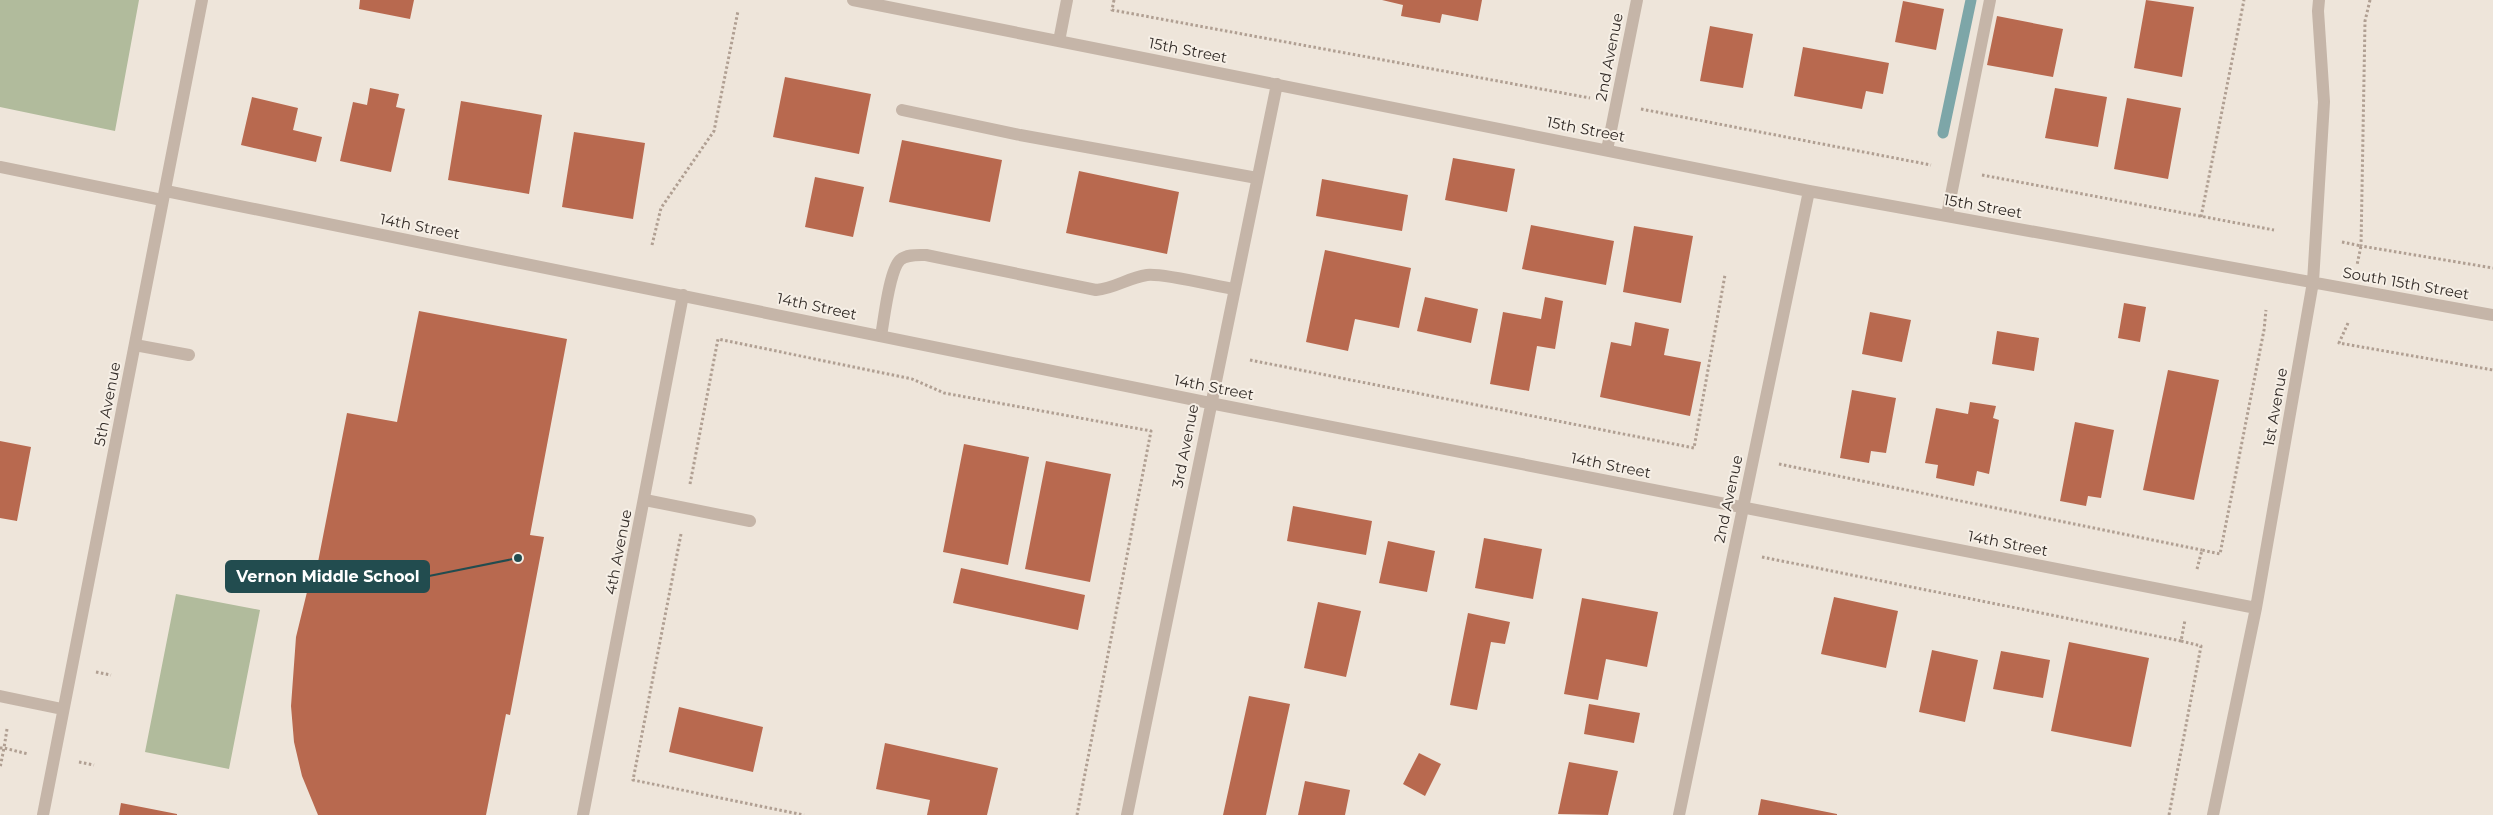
<svg xmlns="http://www.w3.org/2000/svg" width="2493" height="815" font-family="Montserrat,sans-serif">
  <style>
    .green { fill: #b1bb9c }
    .lines { fill: none; stroke-linecap: round; stroke-linejoin: round }
    .stream { stroke: #7da6a8; stroke-width: 11 }
    .building { fill: #b8694f }
    .path { stroke: #b09f92; stroke-width: 3; stroke-dasharray: 2.5 2.5; stroke-linecap: butt }
    .lane { stroke: #c5b5a8; stroke-width: 12 }
    .street { stroke: #c5b5a8; stroke-width: 12 }
    .labels { text-anchor: middle; dominant-baseline: central; stroke-width: 4; stroke-linejoin: round; paint-order: stroke }
    .street-label { font-size: 15px; fill: #322b27; stroke: #f6efe6 }
    .leader { fill: none; stroke: #224c4f; stroke-width: 2 }
    .callout-dot { fill: #224c4f; stroke: #f6efe6; stroke-width: 2 }
    .callout { fill: #224c4f; stroke: #224c4f; stroke-width: 2 }
    .callout-label { font-size: 16px; text-anchor: middle; font-weight: bold; fill: #fff }
  </style>
  <rect width="100%" height="100%" fill="#eee5da"/>
  <path class="green" d="M0 0H139L115 131 0 107Z
    M176 594 260 610 229 769 145 752Z"/>
  <g class="lines">
    <path class="stream" d="M1943 133 1971 0"/>
  </g>
  <path class="building" d="M360 0H414L410 19 359 9Z
    M1382 0H1482L1478 21 1442 14 1440 23 1401 16 1403 5Z
    M2146 0 2194 7 2182 77 2134 68Z
    M1903 1 1944 9 1936 50 1895 42Z
    M1997 16 2063 29 2053 77 1987 65Z
    M1710 26 1753 34 1743 88 1700 81Z
    M1803 47 1889 63 1883 94 1866 91 1862 109 1794 96Z
    M785 77 871 94 859 154 773 137Z
    M370 88 399 94 396 107 405 109 391 172 340 161 353 102 367 105Z
    M2055 88 2107 97 2098 147 2045 138Z
    M252 97 298 108 293 130 322 137 316 162 241 145Z
    M2127 98 2181 108 2168 179 2114 169Z
    M461 101 542 115 529 194 448 180Z
    M574 132 645 143 633 219 562 207Z
    M902 140 1002 160 990 222 889 202Z
    M1453 158 1515 169 1507 212 1445 200Z
    M1079 171 1179 192 1167 254 1066 233Z
    M815 177 864 187 853 237 805 227Z
    M1322 179 1408 195 1402 231 1316 216Z
    M1531 225 1614 241 1606 285 1522 269Z
    M1634 226 1693 236 1681 303 1623 292Z
    M1325 250 1411 268 1399 328 1355 319 1348 351 1306 342Z
    M1425 297 1478 309 1471 343 1417 331Z
    M1545 297 1563 301 1555 349 1537 346 1529 391 1490 384 1503 312 1541 319Z
    M2124 303 2146 307 2140 342 2118 338Z
    M419 311 567 339 530 535 544 537 510 715 506 714 486 815H318L302 776 294 742 291 706 296 637 307 592 312 593 347 413 397 422Z
    M1870 312 1911 320 1902 362 1862 354Z
    M1635 322 1669 329 1664 355 1701 362 1690 416 1600 397 1611 342 1631 346Z
    M1997 331 2039 338 2034 371 1992 364Z
    M2168 370 2219 380 2194 500 2143 490Z
    M1852 390 1896 398 1886 453 1871 451 1869 463 1840 458Z
    M1970 402 1996 406 1993 418 1999 420 1989 474 1977 471 1974 486 1936 478 1938 465 1925 463 1936 408 1968 414Z
    M2075 422 2114 430 2101 498 2088 496 2086 506 2060 501Z
    M0 441 31 447 17 521 0 518Z
    M964 444 1029 457 1008 565 943 552Z
    M1046 461 1111 474 1090 582 1025 569Z
    M1293 506 1372 521 1366 555 1287 541Z
    M1484 538 1542 549 1533 599 1475 588Z
    M1388 541 1435 551 1427 592 1379 583Z
    M961 568 1085 595 1078 630 953 603Z
    M1834 597 1898 611 1886 668 1821 654Z
    M1582 598 1658 612 1647 667 1606 659 1598 700 1564 694Z
    M1318 602 1361 611 1346 677 1304 668Z
    M1468 613 1510 622 1505 644 1491 642 1477 710 1450 705Z
    M2069 642 2149 658 2131 747 2051 731Z
    M1932 650 1978 660 1965 722 1919 712Z
    M2001 651 2050 660 2043 698 1993 689Z
    M1249 696 1290 704 1266 815H1223Z
    M1589 704 1640 713 1634 743 1584 734Z
    M679 707 763 727 753 772 669 752Z
    M885 743 998 768 987 815H927L930 800 876 789Z
    M1419 753 1441 764 1425 796 1403 784Z
    M1569 762 1618 771 1608 815 1558 814Z
    M1305 781 1350 790 1345 815H1298Z
    M1761 799 1837 814V815H1758Z
    M121 803 177 814V815H119Z"/>
  <g class="lines">
    <path class="path" d="M1114 0 1112 10 1590 98
      M2370 0 2365 21 2361 246 2493 268
      M1641 109 1931 165
      M1982 175 2274 230
      M2201 217 2244 0
      M2342 242 2361 246 2357 265
      M652 245 661 208 714 131 738 11
      M2348 323 2339 343 2493 370
      M1250 360 1694 448 1725 275
      M1779 464 2202 550
      M690 484 718 339 912 379 944 393 1151 431 1077 815
      M681 534 633 780 804 815
      M1762 557 2181 641
      M2197 569 2202 550 2220 554 2264 330 2266 310
      M96 672 111 675
      M7 729 4 748 28 754
      M0 748H4L0 768
      M79 762 94 765
      M2169 815 2201 646 2181 641 2185 620"/>
    <path class="lane" d="M902 110 1020 135 1257 178
      M1947 215 1990 0
      M881 336C884 320 889 271 900 260 907 254 918 255 926 255L1096 290C1116 288 1127 278 1147 275 1163 273 1215 286 1234 289
      M135 345 189 355
      M645 500 750 521"/>
    <path class="street" d="M853 0 1809 191 2493 315
      M1059 41 1067 0
      M1607 150 1637 0
      M0 167 162 200
      M166 191 1210 403 2256 608
      M0 696 62 709
      M43 815 202 0
      M583 815 683 295
      M1127 815 1277 84
      M1679 815 1809 191
      M2213 815 2256 608 2313 282 2324 102 2318 11 2319 0"/>
  </g>
  <g class="labels">
    <g class="street-label">
      <text transform="translate(1188 50) rotate(11)">15th Street</text>
      <text transform="translate(1609 57) rotate(-79)">2nd Avenue</text>
      <text transform="translate(1586 129) rotate(11)">15th Street</text>
      <text transform="translate(1983 206) rotate(10)">15th Street</text>
      <text transform="translate(420 226) rotate(11)">14th Street</text>
      <text transform="translate(2406 283) rotate(10)">South 15th Street</text>
      <text transform="translate(817 306) rotate(12)">14th Street</text>
      <text transform="translate(1214 387) rotate(11)">14th Street</text>
      <text transform="translate(107 404) rotate(-79)">5th Avenue</text>
      <text transform="translate(2275 407) rotate(-80)">1st Avenue</text>
      <text transform="translate(1185 446) rotate(-79)">3rd Avenue</text>
      <text transform="translate(1611 465) rotate(11)">14th Street</text>
      <text transform="translate(1728 499) rotate(-78)">2nd Avenue</text>
      <text transform="translate(2008 543) rotate(11)">14th Street</text>
      <text transform="translate(618 552) rotate(-79)">4th Avenue</text>
    </g>
  </g>
  <path class="leader" d="M518 558L429 576"/>
  <circle class="callout-dot" cx="518" cy="558" r="5"/>
  <rect class="callout" x="226" y="561" width="203" height="31" rx="5"/>
  <g class="callout-label">
    <text x="328" y="582">Vernon Middle School</text>
  </g>
</svg>
